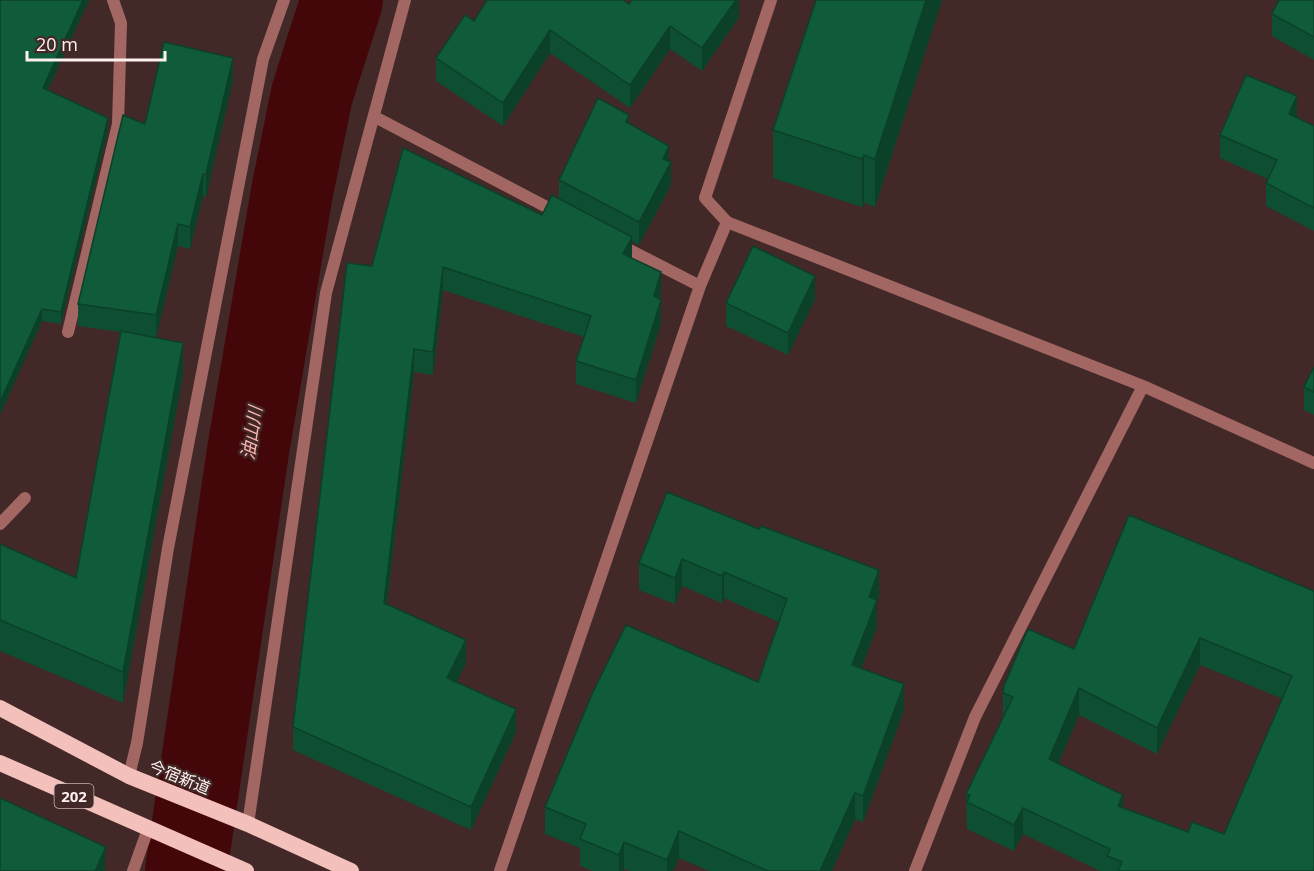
<svg xmlns="http://www.w3.org/2000/svg" width="1314" height="871" font-family="'Open Sans','Noto Sans JP',sans-serif">
  <style>
    .lines { fill: none; stroke-linecap: round; stroke-linejoin: round }
    .river { stroke: #43070a; stroke-width: 82 }
    .service { stroke: #a26762; stroke-width: 12 }
    .minor { stroke: #a26762; stroke-width: 12 }
    .trunk { stroke: #f4c0bc; stroke-width: 16 }
    .wall { fill: #0e4e32; fill-rule: evenodd }
    .shaded-wall { fill: #0b4029 }
    .building { fill: #105b3a; stroke: #0b4029; stroke-width: 1.5; fill-rule: evenodd }
    .labels { text-anchor: middle; dominant-baseline: central; stroke-width: 4.5; stroke-linejoin: round; paint-order: stroke }
    .shield { fill: #422927; stroke: #c6b5b4; stroke-width: 1.5 }
    .shield-label { font-size: 15px; font-weight: bold; fill: #fff1f0 }
    .street-label { font-size: 16px; fill: #fff1f0; stroke: #422927 }
    .water-label { font-size: 18px; font-style: italic; fill: #feb6b0; stroke: #422927 }
  </style>
  <rect width="100%" height="100%" fill="#422927"/>
  <g class="lines">
    <path class="river" d="M186 871 248 451 292 192 312 94 342 0"/>
    <path class="service" d="M727 222 705 198 771 0
      M0 524 25 498"/>
    <path class="minor" d="M375 117 560 214
      M618 244 700 286
      M68 332 118 124 121 23 113 0
      M129 776 137 743 168 548 263 59 284 0
      M248 824 326 293 405 0
      M133 871 148 829
      M500 871 700 286 727 222 1143 386 1314 463
      M915 871 975 717 1143 386"/>
    <path class="trunk" d="M0 708 129 776 248 824 351 871
      M0 763 246 871"/>
  </g>
  <path class="wall" d="M0 0H89L48 90 108 130 61 324 42 321 0 415Z
    M739 0V17L702 71 670 49 630 108 550 53 503 126 436 81V58L474 21 629 4Z
    M942 0 875 207 864 203 862 207 773 178V130Z
    M1314 0V60L1272 36V14Z
    M233 80 206 197 203 196 190 249 178 246 156 338 183 374 123 703 0 651V544L76 578 120 332 78 326V304L145 124Z
    M1297 117 1314 126V231L1266 206V183L1268 179 1220 158V135Z
    M629 124 669 161 671 185 639 245 632 241V258L661 295 660 299 661 323 636 403 576 384V361L584 337 443 290 433 375 414 372 387 604 466 663 456 682 516 732 471 830 293 750V727L372 266 542 215 559 199V180Z
    M815 299 788 355 726 326V303Z
    M1314 367V415L1304 410V387Z
    M667 492 879 596 877 602V627L861 669 904 710 863 822 855 819 832 871H709L679 858 673 871H630L624 869 623 871H593L580 866V848L545 834V807L758 682 779 622 724 598 722 603 682 586 675 604 639 590V563Z
    M1314 591V871H1100L1023 834 1014 851 967 829 966 794 1003 717V693L1074 649ZM1200 665 1283 699 1224 834 1188 832 1123 808 1058 764 1079 715 1157 754Z"/>
  <path class="shaded-wall" d="M83 0H89L43 100V88Z
    M736 0H739V17L702 71V48Z
    M926 0H942L875 207V159Z
    M670 26V49L630 108V85Z
    M550 30V53L503 126V103Z
    M233 58V80L206 197V174Z
    M1297 96V119L1289 114Z
    M629 115V138L626 122Z
    M108 118V130L61 324V312Z
    M669 146V167L671 162V185L639 245V222Z
    M864 155V203L862 207V159Z
    M203 174V196L190 249V227Z
    M178 224V246L156 338V315Z
    M632 237V260L623 254Z
    M443 267V290L433 375V352Z
    M661 272V295L654 319V296Z
    M815 276V299L788 355V333Z
    M661 300V323L636 403V380Z
    M42 309V321L0 415V402Z
    M183 343V374L123 703V672Z
    M414 349V372L384 626V603Z
    M682 559V586L675 604V578Z
    M879 570V596L877 602V627L852 692V665L869 597Z
    M724 572V598L722 603V576Z
    M1200 638V665L1157 754V728Z
    M466 640V663L447 701V678Z
    M904 684V710L863 822V796Z
    M1079 688V715L1049 786V759Z
    M516 709V732L471 830V807Z
    M855 793V819L832 871H820Z
    M1123 795V821L1118 806Z
    M1023 808V834L1014 851V825Z
    M679 831V858L673 871H667V860Z
    M624 842V869L623 871H619V855Z
    M106 847 105 871H95Z"/>
  <path class="building" d="M0 0H83L43 88 108 118 61 312 42 309 0 402Z
    M487 0H623L629 4 632 0H736L702 48 670 26 630 85 550 30 503 103 436 58 465 15 474 21Z
    M816 0H926L875 159 864 155 862 159 773 130Z
    M1279 0H1314V37L1272 14Z
    M164 42 233 58 206 174H203L190 227 178 224 156 315 78 304 123 115 145 124Z
    M1246 75 1297 96 1289 114 1314 126V208L1266 183 1277 160 1220 135Z
    M598 98 629 115 626 122 669 146 663 159 671 162 639 222 559 180Z
    M403 148 542 215 552 195 632 237 623 254 661 272 654 296 661 300 636 380 576 361 591 316 443 267 433 352 414 349 384 603 466 640 447 678 516 709 471 807 293 727 347 263 372 266Z
    M753 246 815 276 788 333 726 303Z
    M121 331 183 343 123 672 0 620V544L76 578Z
    M1314 367V392L1304 387Z
    M667 492 759 529 761 526 879 570 869 597 877 600 852 665 904 684 863 796 855 793 820 871H768L679 831 667 860 624 842 619 855 580 839 586 824 545 807 592 694 626 625 758 682 787 599 724 572 722 576 682 559 675 578 639 563Z
    M1129 515 1314 591V871H1118L1122 862 1107 856 1110 849 1023 808 1014 825 967 802 970 795 966 794 1013 697 1003 693 1004 686 1028 629 1074 649ZM1200 638 1292 676 1224 834 1192 822 1188 832 1118 806 1123 795 1049 759 1079 688 1157 728Z
    M0 798 106 847 95 871H0Z"/>
  <g class="labels">
    <rect class="shield" x="54.5" y="784" width="39" height="24" rx="4.5"/>
    <g class="shield-label">
      <text x="74" y="796">202</text>
    </g>
    <g class="street-label">
      <text transform="translate(180 777) rotate(22)">今宿新道</text>
    </g>
    <g class="water-label">
      <text transform="translate(251 433) rotate(-81)">油山川</text>
    </g>
  </g>
  <path d="M27 51v9h138v-9" fill="none" stroke="#fff1f0" stroke-width="3"/>
  <text x="36" y="51" font-size="18" fill="#fff1f0" stroke="#422927" stroke-width="4.5" paint-order="stroke">20 m</text>
</svg>
